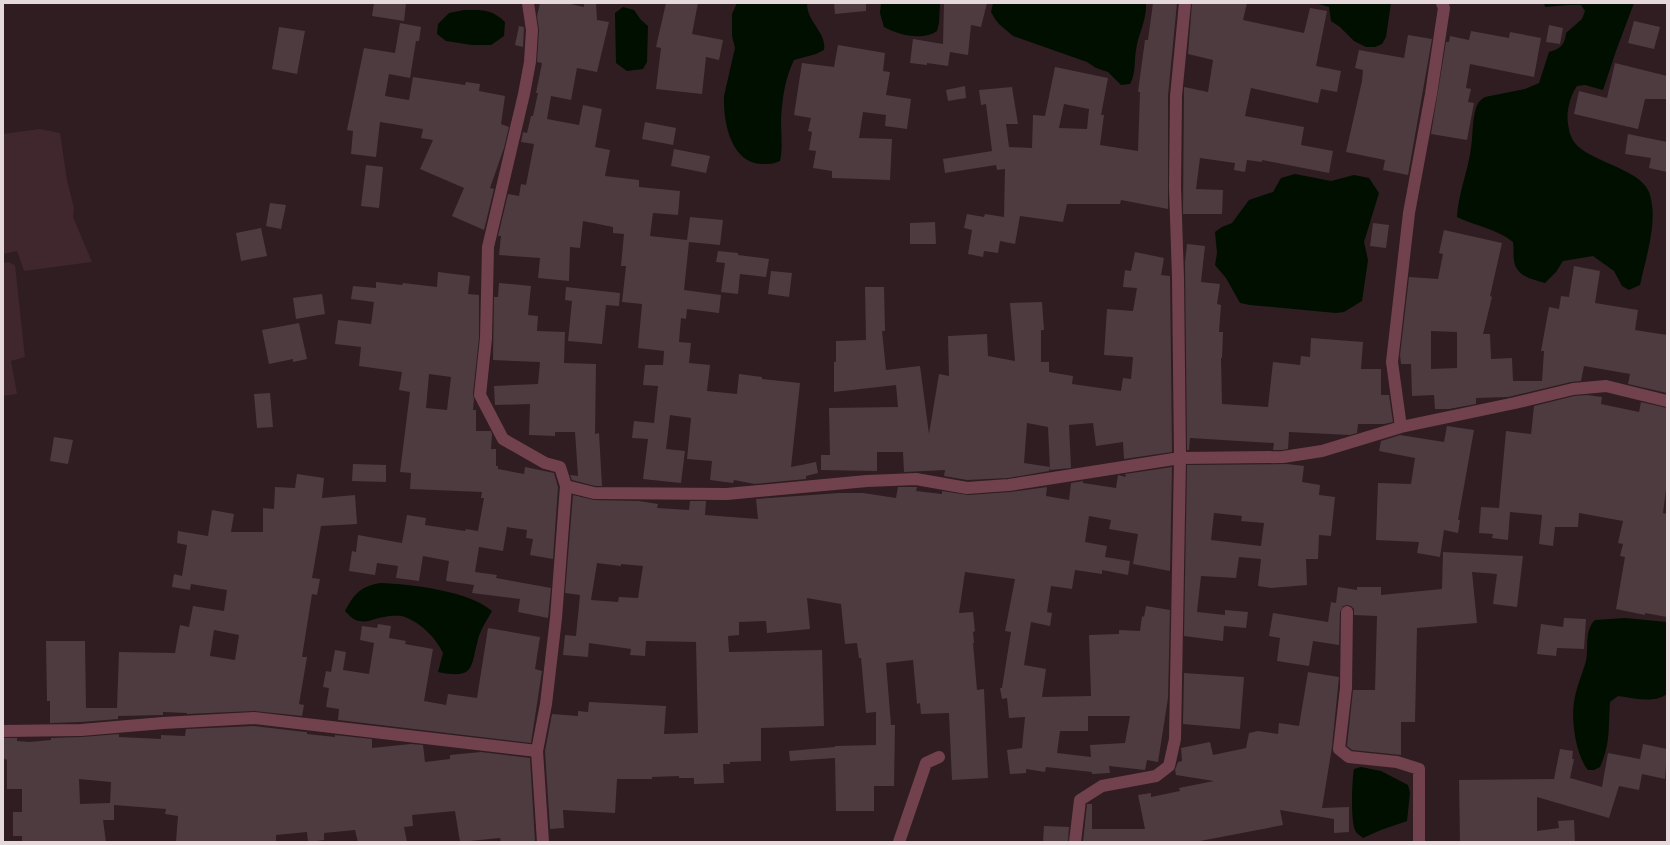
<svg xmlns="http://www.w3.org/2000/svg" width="1670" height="845" font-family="Roboto,sans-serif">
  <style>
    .built { fill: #3f272d }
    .water { fill: #000f00 }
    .building { fill: #4e3b3f; fill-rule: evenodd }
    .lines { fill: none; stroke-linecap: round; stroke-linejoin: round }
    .minor { stroke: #71424e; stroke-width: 12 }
  </style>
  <rect width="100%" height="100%" fill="#2f1d22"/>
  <path class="built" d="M40 129 60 133 67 180 74 208 73 217 92 262 24 271 17 251 3 254V134Z
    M8 262 15 265 25 357 11 361 17 394 3 396V263Z"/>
  <path class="water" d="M737 3H807C807 23 827 32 824 50L816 54 794 60C785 78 782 100 781 120 781 134 783 148 780 161 774 164 768 164 762 164 730 163 723 120 724 96L735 48 732 36V14Z
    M881 3H940L939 23 937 31C923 41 898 35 884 27L880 13Z
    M993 3H1146C1147 20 1138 34 1136 50 1134 61 1136 74 1130 84L1121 85 1108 72 1096 68 1087 62 1013 36 999 24 995 19 991 12Z
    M1315 3H1391L1386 37 1382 44 1375 47H1366L1354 41 1340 27 1331 21 1329 7Z
    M1544 3H1634L1616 51 1603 90 1585 85 1577 86C1570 96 1566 112 1568 124 1569 128 1569 133 1571 136 1579 161 1639 166 1649 192 1659 219 1646 257 1640 285L1629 290 1622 286 1614 271 1593 256 1563 261 1556 272 1545 283C1532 279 1517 277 1514 261 1513 255 1514 248 1513 242 1497 229 1476 226 1457 217 1458 194 1468 171 1471 148 1473 135 1472 121 1476 108 1478 103 1480 100 1485 97L1525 89 1539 83 1549 52C1560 49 1565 45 1566 33L1582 19 1585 11 1581 5H1569L1545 7Z
    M623 7 634 10 641 20 648 26 647 62 643 69 627 71 616 63 615 13Z
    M464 10C482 10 492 9 505 22L504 36 491 45H472L446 41 437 34 438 24 449 13Z
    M1295 174 1331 181 1354 175 1369 178 1379 193 1364 242 1368 260 1362 301 1344 312 1336 313 1250 305 1240 303 1226 278 1215 265 1217 253 1215 232 1222 227 1232 223 1249 200 1273 192 1281 178Z
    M380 583C411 584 469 591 492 611 487 620 482 627 479 636 470 666 477 680 438 672L443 653C436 638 421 623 405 617 399 615 390 616 384 617 375 618 368 623 359 621 353 620 349 615 345 611 355 593 360 587 380 583Z
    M1625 618 1667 622V694C1653 704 1634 698 1618 696L1610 702C1608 728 1611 742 1600 767L1594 770H1588C1576 756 1571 721 1574 702 1576 688 1582 675 1586 661 1589 647 1584 631 1595 620Z
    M1361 767 1381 771 1408 785 1410 793 1407 821 1381 830 1363 838C1361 836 1357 834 1356 832 1350 824 1352 779 1354 769Z"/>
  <path class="building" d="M374 3H406L404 21 372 16Z
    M540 3H566L584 7V3H596L597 20 609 22 597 72 577 68 571 100 551 96 547 119 579 125 583 105 602 109 595 147 610 150 605 176 639 180V187L680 191 678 215 653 213 650 236 687 240 690 217 723 220 720 245 689 242 684 290 721 295 719 313 687 309 686 319 681 318 679 342 691 343 689 363 710 365 707 391 737 394 739 374 762 377V379L800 383 791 467 816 462 818 473 806 476V479L755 484 734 480 733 483 710 480 712 461 687 459 691 418 670 415 666 449 685 451 681 483 643 479 648 439 632 438 634 421 654 423 658 386 643 385 645 365H663L664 351 638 348 642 304 622 302 626 266H621L624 234 613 233V227L583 221 580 248 570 247 569 281 538 278 540 258 499 255 501 236H498L508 194 519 196 521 184 526 185 534 144 521 142 523 132 527 133 531 116H533L538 93H536L542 63 537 62 539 30 537 16Z
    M666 3H698L692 34 723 40 719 60 706 57 702 94 656 89 661 48 656 47Z
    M834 3H866V11L835 14Z
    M944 3H987L981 27 971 25 968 55 950 52 948 66 927 63V65L910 63 913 39 943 44Z
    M1153 3H1177L1168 96V209L1121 200 1120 204H1067L1063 222 1020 216 1015 244 1000 241 998 253 984 251 983 257 968 254 972 230 964 228 967 214 984 217 985 214 1004 217 1005 169 997 170 996 165 945 173 943 159 992 151 986 104 981 105 979 90 1012 87 1018 124H1006L1009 147 1032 148 1033 115 1045 116 1055 67 1108 78 1101 115H1104L1100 145 1138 151 1140 92H1138L1145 40H1148ZM1064 104 1089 109 1087 129 1059 128Z
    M1192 3H1247L1243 20 1304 33 1310 8 1327 11 1316 66 1341 71 1337 92 1321 89 1318 103 1251 88 1245 116 1304 127 1301 145 1333 151 1329 173 1262 160V162L1247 160 1245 172 1234 170 1235 163 1200 158 1196 189 1223 190 1222 214H1183L1184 87 1208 92 1213 60 1188 54Z
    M1634 21 1660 27 1654 49 1628 43Z
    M400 23 421 27 419 41H416L410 78 389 74 385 96 409 100 413 77 465 85 466 82 480 84 479 91 505 96 501 124 509 127 504 148 490 188 494 189 484 230 452 216 464 188 420 169 433 140 421 138 423 129 380 122 376 157 351 154 353 131 347 130 364 48 395 53Z
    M1549 25 1563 28 1560 44 1546 42Z
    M519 26 524 27 523 47 515 45Z
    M279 27 305 31 297 74 272 69Z
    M1471 31 1509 38 1510 32 1541 38 1534 77 1470 64 1466 88 1471 89 1468 102 1474 103 1467 140 1431 134 1446 42H1449L1450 36 1469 40Z
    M1408 35 1432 39 1408 175 1383 170 1385 160 1346 152 1362 81 1363 70 1355 68 1359 50 1404 58Z
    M838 45 885 53 883 71 890 72 886 95 911 99 907 129 885 126 886 115 863 112 859 138 892 139 890 180 832 178V171L813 168 816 151 809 150 812 132 808 131 811 118 794 115 802 63 834 67Z
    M1615 63 1667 76V99H1645L1638 129 1574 114 1579 91 1607 98Z
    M965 86 966 98 948 101 946 90Z
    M645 122 676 128 673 145 642 139Z
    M1628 134 1667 142V172L1649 168 1651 158 1625 154Z
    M674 149 710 156 706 173 671 166Z
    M366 165 383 167 379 208 361 206Z
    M270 203 286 205 281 229 266 226Z
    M935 222 936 244H910V223Z
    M1373 223 1389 225 1386 248 1370 246Z
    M261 228 267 256 241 261 236 233Z
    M1444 230 1502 243 1490 296 1492 297 1483 334H1490L1491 359 1512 358 1513 381H1542L1544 351H1541L1549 307 1559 309 1561 296 1569 297 1574 266 1600 271 1595 303 1638 310 1635 330 1667 335V393L1628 384 1630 374 1584 366 1581 381 1571 382 1508 397 1476 398V404L1449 409H1435L1434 395 1412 396 1411 364H1401L1400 355 1409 277 1438 279 1443 254 1439 253ZM1431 331 1457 332V368L1431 369Z
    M1187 244 1205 246 1201 282 1220 284 1217 304 1221 305 1219 332H1223L1222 358H1221L1222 404 1268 407 1273 362 1300 365 1301 356 1310 357 1311 338 1363 342 1361 369H1381V395H1389L1393 422 1384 424H1358L1357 433 1350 435 1289 432 1288 449 1282 450H1273L1274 443 1190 438 1189 450H1187L1185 262Z
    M718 251 738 253V255L769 259 766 277 740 274 738 294 721 292 725 263 716 262Z
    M1135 252 1164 258 1161 275 1170 276 1172 452 1124 459 1123 442 1096 446 1093 423 1069 425 1071 468 1050 470 1048 427 1027 423 1024 463 1050 467 1049 471 1008 478 967 480 944 476 945 470 904 472 903 452H877V471L821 470V455H830L829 408 898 407 896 385 834 392V362H836V341L866 340 865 287H884L885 331H882L886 370 920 366 929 434 939 374 949 376 948 336 987 334 988 356 1015 361 1010 303 1042 302 1044 330H1041V362H1049V372L1073 376 1072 384 1121 391 1123 378 1131 379 1133 357 1104 355 1107 309 1133 311 1137 288 1123 287 1125 270 1131 271Z
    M771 271 792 273 789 297 768 294Z
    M438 272 470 276 468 294 479 295V338L473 394 474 399 473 410H476V431H491L492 434 491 449H496V466H498V469L524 474 525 467 554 473 558 487 553 559 530 555 533 539 526 538 527 530 507 527 503 551 479 547 475 572 497 575 496 578 551 588 548 618 518 612 520 599 472 593 474 585 446 581 449 561 423 556 419 581 396 578 398 566 377 563 375 575 349 571 352 551 356 552 358 535 402 543 407 515 426 518 425 525 465 531 466 529 478 531 484 498H481L482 492 410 489 411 473 400 472 410 392 399 390 402 372 359 366 361 347 335 344 338 320 371 324 374 302 351 299 353 286 376 288V282L402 285 403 283 437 287ZM429 374 451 377 447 410 426 408Z
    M499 283 531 286 528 315 538 316 537 331 565 332 564 363 596 364 595 434 599 433 602 486H595L572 480 570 475 578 476 575 432H555V436L529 435 530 404 495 405 494 386 538 384 540 362 493 360 494 297H498Z
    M566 287 620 293 619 306 606 305 602 344 568 341 572 301 565 300Z
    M322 294 325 314 296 319 293 298Z
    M299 323 307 359 293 362V359L269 364 262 330Z
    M270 393 273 427 257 428 254 394Z
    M1587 395 1602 397 1601 404 1639 412 1641 402 1667 408V481L1663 513 1667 514V617L1645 613V615L1616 609 1625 557 1620 556 1623 544 1618 543 1623 521 1579 513 1578 527H1555L1553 546 1539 544 1542 515 1510 512 1508 540 1492 538 1493 534 1479 533 1481 507 1499 508 1506 431 1531 434 1534 406 1574 396Z
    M1447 426 1474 430 1458 520H1460L1458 533 1444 530 1440 557 1417 553 1419 542 1376 540 1378 483 1411 484 1415 458 1379 451 1381 441 1400 435 1444 442Z
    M54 437 73 440 68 464 50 461Z
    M353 464 386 465V482L352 481Z
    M1287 464 1304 466 1302 482 1320 485 1319 495 1335 497 1331 536 1319 535 1318 559H1306L1307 585 1271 588 1258 586 1261 559 1239 557 1236 578 1201 576 1197 612 1225 615V610L1248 612 1246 628 1224 626 1223 641 1184 636 1187 465ZM1214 513 1242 516 1241 521 1264 523 1261 546 1211 540Z
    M1172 467 1170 571 1133 564 1138 534 1109 529 1111 520 1089 516 1085 542 1107 546 1105 557 1130 561 1128 575 1102 570V574L1075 570 1072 589 1051 586 1047 612 1052 613 1050 626 1031 622 1024 665 1046 669 1042 697 1091 696 1089 635 1119 634V630L1140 631 1142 616 1144 617 1146 606 1170 610 1168 700V698L1158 762 1147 760 1145 770 1109 766 1110 773 1092 774V772L1046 767 1045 772 1026 769V773L1010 774 1007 750 1022 748 1025 717 1009 718 1007 698 1002 699 1000 688H1002L1011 632 1005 631 1015 579 965 572 959 613 973 612 975 631 973 632 974 643H973L977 690 984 689 988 778 952 780 949 713 921 714 920 703 917 704 913 660 886 663 891 725H895L894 786H874V811H836L835 758 790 761 789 751 835 747V746L876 745V712L866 713 861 658H859L857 643 845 644 841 604 807 598 810 629 767 633 766 621 739 622V635L728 636 729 652 822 650 824 726 761 728V761L730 762V764H723L724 783 694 784V778H679V776L652 777V779H617L615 813 563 810 564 828 550 829 545 751 552 714 578 716V711L588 712 589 702 666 706 664 734 698 733 696 642 646 641 645 656 630 655 631 649 589 643 588 657 563 655 565 635 576 636 580 595 565 593 573 495 594 500 639 501 658 504 657 508 689 510 690 501H706L705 515 758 519 756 499 839 493H863L896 498 898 487H917L916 491 942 494V491L968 495 1010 492 1047 487 1046 496 1069 500 1071 483 1083 481V483L1116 488 1118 475 1126 477 1125 474ZM597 563 621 566V564L643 566 638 598 619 597 618 602 591 600ZM1088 716H1130L1125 743 1090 745 1091 757 1057 753 1060 731H1088Z
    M297 474 324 478 322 498 355 495 357 524 321 526 312 578 320 579 317 595 312 594 302 657H307L299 704 304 705 302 716 254 711 187 714V713L163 712V715L118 716V719L81 722 50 723V701H47L46 641H85L86 708H117L119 652 175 653 180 625 189 627 193 606 224 611 227 590 191 584 190 590 172 587 174 574 182 576 187 545 177 543 178 531 208 536 212 510 234 514 231 532H263V508L274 509 275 487 295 488ZM214 630 239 635 235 660 210 656Z
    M1443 552 1523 556 1517 607 1493 604 1497 574 1472 572 1477 623 1417 628 1415 722H1401V755L1352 750 1347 746 1353 690H1375L1377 616 1354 615V609L1351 606 1347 605 1343 606 1340 612 1339 645 1313 641 1309 666 1277 661 1280 638 1269 636 1273 613 1328 622 1331 602 1336 603 1338 587 1357 590V587H1381V595L1442 589Z
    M1564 618 1586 619 1584 649 1557 648 1556 656 1537 654 1541 624 1563 627Z
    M378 624 391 626 389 638 406 641 405 644 433 649 424 701 446 705 448 694 477 698 488 628 540 637 535 669 542 671 531 743 338 720 339 709 326 707 329 688 323 687 326 671 331 672 335 650 346 652 343 670 369 674 374 643 360 640 362 626 377 628Z
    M1308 672 1339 677 1332 747 1322 808 1349 807V832L1334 833V819L1280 810 1283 825 1195 842H1083L1087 804H1092V829H1145L1138 795 1151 793V797L1180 791 1179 788 1214 781 1176 775 1175 770 1178 762 1182 761 1181 748 1210 742 1213 755 1246 748 1249 733 1258 731 1278 734 1279 723 1299 726Z
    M1184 673 1244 677 1240 729 1183 724Z
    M254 726 305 732H307V734L335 737V735L372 739V748L411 744 423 745 425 762 450 759V755L481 752 530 758 535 842H501L500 838 460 842 455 811 412 815 413 826 404 827 407 842H358L355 830 324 833V840L310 842H308L307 832 276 835V842H176L178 816 165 814 166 809 114 805V820H103L106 842H22V836H13V812H22V789H7V760L3 758V738H17V741L29 742 51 740V738L82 737 119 734V737L161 739V735L185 736 186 729ZM79 779 111 782 110 803 80 804Z
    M1643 744 1667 749 1665 779 1642 774 1639 790 1619 786 1609 818 1537 797V831L1559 828 1558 821 1574 820 1575 842H1460L1459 780 1554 779 1560 749 1573 751 1572 759H1574L1570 778 1602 787 1608 753 1640 759Z
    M1044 826 1069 827 1068 842H1043Z"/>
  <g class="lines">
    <path class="minor" d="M528 3 532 30 530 62 524 94 488 247 486 338 480 395 503 439 545 463 560 467 566 486 556 618 546 704 537 751 543 842
      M1401 427 1392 362 1409 213 1431 94 1444 8 1442 3
      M566 486 594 493 727 494 867 481 916 479 967 488 1009 485 1180 458 1283 457 1322 451 1401 427 1515 403 1573 389 1606 386 1667 401
      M1347 612 1346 688 1339 749 1349 757 1397 762 1419 769V842
      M3 731 81 730 163 723 254 718 537 751
      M899 842 926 763 939 757
      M1075 842 1080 800 1102 786 1156 776 1169 766 1175 739 1180 458 1178 278 1175 187 1176 96 1185 3"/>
  </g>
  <rect width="1670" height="845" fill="none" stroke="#e5d9db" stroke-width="8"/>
</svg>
